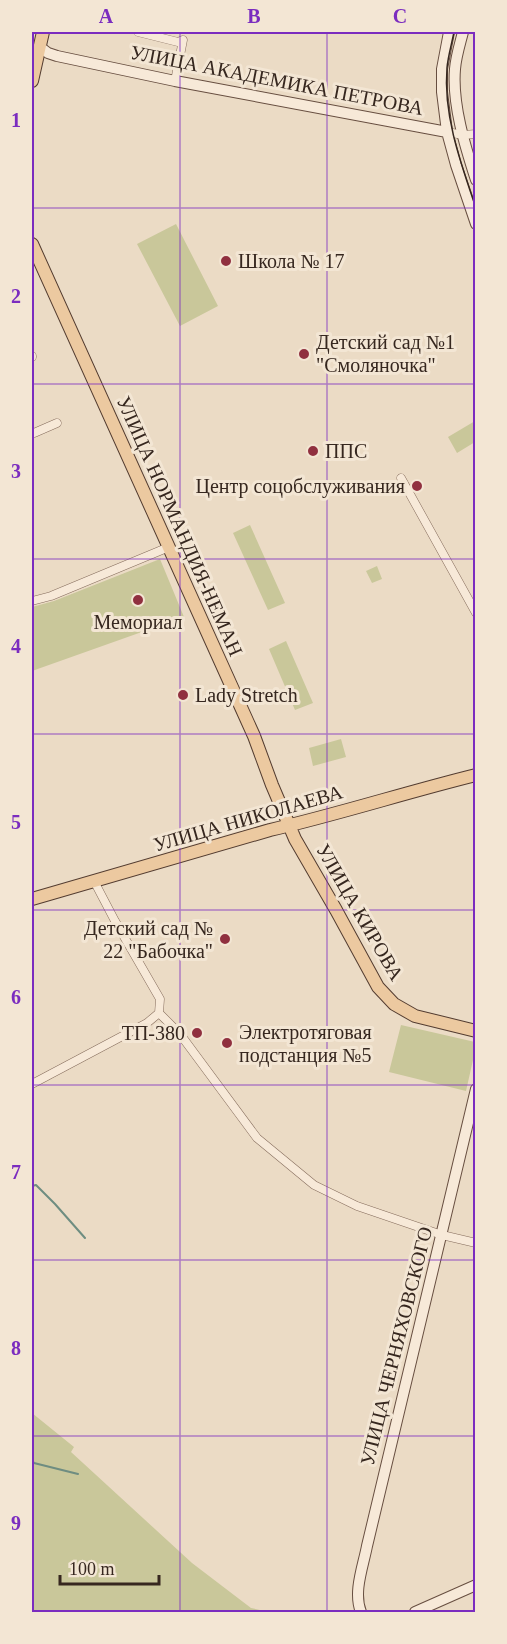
<svg xmlns="http://www.w3.org/2000/svg" width="507" height="1644" font-family="Georgia,serif">
  <style>
    .green { fill: #c9c79a }
    .lines { fill: none; stroke-linecap: round; stroke-linejoin: round }
    .stream { stroke: #6e8d81; stroke-width: 2 }
    .street-casing { stroke: #856c5c; stroke-width: 9 }
    .secondary-casing { stroke: #674e40; stroke-width: 12 }
    .primary-casing { stroke: #533c30; stroke-width: 14 }
    .street { stroke: #f7e9d8; stroke-width: 8 }
    .secondary { stroke: #f7e9d8; stroke-width: 10 }
    .primary { stroke: #ecc9a0; stroke-width: 12 }
    .tram { stroke: #36271f; stroke-width: 1.5 }
    .grid { fill: none; stroke: #7b2cbf; stroke-width: 1.5; stroke-opacity: 0.55 }
    .poi-dot { fill: #90303f; stroke: #f3e6d4; stroke-width: 2 }
    .labels { text-anchor: middle; dominant-baseline: central; stroke-width: 6; stroke-linejoin: round; paint-order: stroke }
    .street-label { font-size: 20px; fill: #36271f; stroke: #f3e6d4 }
    .poi-label { font-size: 20px; fill: #36271f; stroke: #f3e6d4; text-anchor: start }
    .neatline { fill: none; stroke: #7b2cbf; stroke-width: 2 }
    .grid-label { font-size: 20px; text-anchor: middle; font-weight: bold; fill: #7b2cbf }
  </style>
  <rect width="100%" height="100%" fill="#ebdbc5"/>
  <path class="green" d="M176 224 218 306 180 326 137 244Z
    M475 421V442L457 453 448 437Z
    M250 525 285 603 268 610 233 533Z
    M160 559 184 617 32 671V607L54 601Z
    M377 566 382 579 372 583 366 571Z
    M286 641 313 703 295 710 269 649Z
    M341 739 346 757 313 766 309 748Z
    M401 1025 475 1042V1051L466 1091 389 1072Z
    M32 1413 74 1447 71 1452 192 1563 251 1608 269 1612H32Z"/>
  <g class="lines">
    <path class="stream" d="M32 1186 36 1185 55 1204 85 1238
      M32 1460 34 1463 78 1474"/>
    <defs>
      <path id="street" d="M138 32 178 42 183 40 175 81
        M447 132 463 135 476 134
        M32 357V356
        M34 433 57 423
        M401 478 476 613
        M32 601 51 596 169 547
        M94 881 115 921 160 999 159 1013 180 1034 257 1138 314 1185 357 1206 442 1235 476 1243
        M32 1084 147 1023 159 1013"/>
      <path id="secondary" d="M449 32 442 69V92L447 132 456 165 476 224
        M463 32C460 44 456 56 455 69 452 104 465 146 476 180
        M40 47 48 53 57 56 175 81 447 132
        M361 1612C353 1592 363 1567 367 1546L476 1089
        M415 1612 476 1585"/>
      <path id="primary" d="M32 81 43 32
        M32 244 254 736 272 785 295 839 336 910 378 987 394 1004 415 1016 476 1031
        M32 899 270 830C339 814 407 792 476 775"/>
    </defs>
    <use href="#street" class="street-casing"/>
    <use href="#secondary" class="secondary-casing"/>
    <use href="#primary" class="primary-casing"/>
    <use href="#street" class="street"/>
    <use href="#secondary" class="secondary"/>
    <use href="#primary" class="primary"/>
    <path class="tram" d="M454 32C452 43 448 56 447 68 443 115 461 164 476 208"/>
  </g>
  <path class="grid" d="M180 32V1612M327 32V1612M32 208H476M32 384H476M32 559H476M32 734H476M32 910H476M32 1085H476M32 1260H476M32 1436H476"/>
  <g class="poi-dot">
    <circle cx="226" cy="261" r="6"/>
    <circle cx="304" cy="354" r="6"/>
    <circle cx="313" cy="451" r="6"/>
    <circle cx="417" cy="486" r="6"/>
    <circle cx="138" cy="600" r="6"/>
    <circle cx="183" cy="695" r="6"/>
    <circle cx="225" cy="939" r="6"/>
    <circle cx="197" cy="1033" r="6"/>
    <circle cx="227" cy="1043" r="6"/>
  </g>
  <g class="labels">
    <g class="street-label">
      <text transform="translate(277 80) rotate(11)">УЛИЦА АКАДЕМИКА ПЕТРОВА</text>
      <text transform="translate(180 526) rotate(66)">УЛИЦА НОРМАНДИЯ-НЕМАН</text>
      <text transform="translate(248 818) rotate(-16)">УЛИЦА НИКОЛАЕВА</text>
      <text transform="translate(360 912) rotate(60)">УЛИЦА КИРОВА</text>
      <text transform="translate(396 1346) rotate(-76)">УЛИЦА ЧЕРНЯХОВСКОГО</text>
    </g>
    <g class="poi-label">
      <text x="238" y="261">Школа № 17</text>
      <text x="316" y="342">Детский сад №1<tspan x="316" dy="23">"Смоляночка"</tspan></text>
      <text x="325" y="451">ППС</text>
      <text x="405" y="486" text-anchor="end">Центр соцобслуживания</text>
      <text x="138" y="622" text-anchor="middle">Мемориал</text>
      <text x="195" y="695">Lady Stretch</text>
      <text x="213" y="928" text-anchor="end">Детский сад №<tspan x="213" dy="23">22 "Бабочка"</tspan></text>
      <text x="239" y="1032">Электротяговая<tspan x="239" dy="23">подстанция №5</tspan></text>
      <text x="185" y="1033" text-anchor="end">ТП-380</text>
    </g>
  </g>
  <rect width="507" height="1644" fill="none" stroke="#f3e6d4" stroke-width="66"/>
  <path d="M60 1575v9h99v-9" fill="none" stroke="#36271f" stroke-width="3"/>
  <text x="69" y="1575" font-size="18" fill="#36271f" stroke="#f3e6d4" stroke-width="4.5" paint-order="stroke">100 m</text>
  <rect x="33" y="33" width="441" height="1578" class="neatline"/>
  <g class="grid-label">
    <text x="106" y="23">A</text>
    <text x="254" y="23">B</text>
    <text x="400" y="23">C</text>
    <text x="16" y="127">1</text>
    <text x="16" y="303">2</text>
    <text x="16" y="478">3</text>
    <text x="16" y="653">4</text>
    <text x="16" y="829">5</text>
    <text x="16" y="1004">6</text>
    <text x="16" y="1179">7</text>
    <text x="16" y="1355">8</text>
    <text x="16" y="1530">9</text>
  </g>
</svg>
